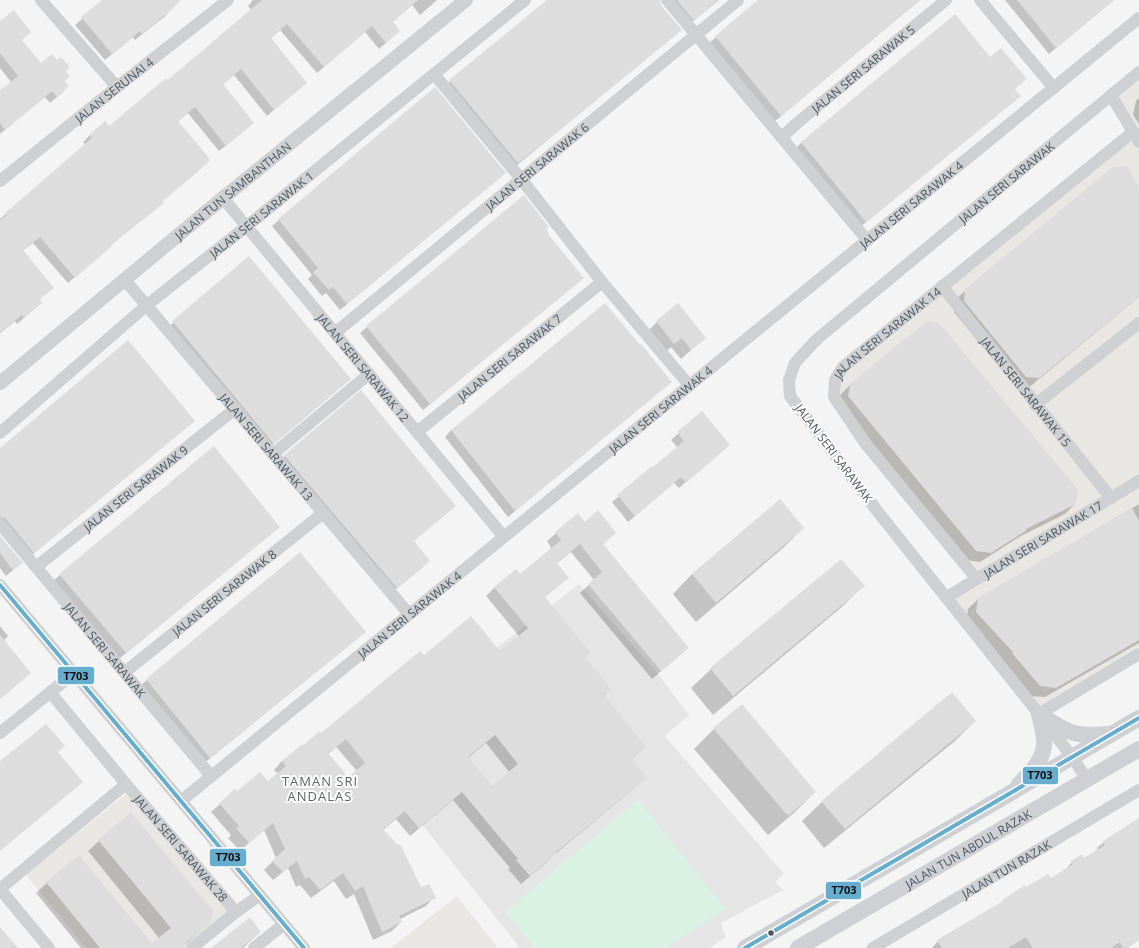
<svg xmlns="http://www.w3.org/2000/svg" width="1139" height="948" font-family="'Open Sans',sans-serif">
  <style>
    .commercial { fill: #e8e7e3 }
    .education { fill: #e6e5e6 }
    .green { fill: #d9f2e3 }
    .shadow { fill: #0003; fill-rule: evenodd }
    .building { fill: #ddddde; fill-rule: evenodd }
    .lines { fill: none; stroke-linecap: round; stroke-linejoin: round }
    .minor { stroke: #ced0d2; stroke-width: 12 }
    .tertiary { stroke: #ced0d2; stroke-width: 14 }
    .secondary { stroke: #ced0d4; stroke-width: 16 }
    .bus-1-casing { stroke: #fff; stroke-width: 7 }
    .bus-1 { stroke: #67adce; stroke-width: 4 }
    .bus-dot { fill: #4a5661; stroke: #fff; stroke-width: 1.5 }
    .labels { text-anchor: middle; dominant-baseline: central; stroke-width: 4; stroke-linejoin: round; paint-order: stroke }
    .street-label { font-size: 12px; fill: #4a5661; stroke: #fff }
    .neighbourhood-label { font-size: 13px; letter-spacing: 1px; fill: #5f6368; stroke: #fff }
    .line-badge { stroke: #fff; stroke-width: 1.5 }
    .pale-badge-label { font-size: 11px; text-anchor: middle; font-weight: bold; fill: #111 }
  </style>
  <rect width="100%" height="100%" fill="#f4f4f4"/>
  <path class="commercial" d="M1139 80V131L1119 97Z
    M1139 133V647L1040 707 954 598 985 578 876 448 841 396 840 384 847 370Z
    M128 792 229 911 183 948H86L26 875Z
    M457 896 498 948H391Z"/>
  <path class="education" d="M579 584 658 674 689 715 665 736 784 874 775 882 783 890 721 923 726 937 709 948H520L364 751Z"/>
  <path class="green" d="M638 799 725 909 666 948H535L505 912Z"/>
  <path class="shadow" d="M104 0H180L164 17 135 40 133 37 105 60 75 25Z
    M253 0H437L420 15 412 5 392 22 399 31 379 49 365 32 317 73 280 30 270 39 306 83 267 116 234 75 222 85 246 129 219 151 188 113 177 122 161 202 162 203 111 245 68 283 33 243 22 251 39 300 34 309 17 324 15 321 0 333V219L86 145 83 142 90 135 109 127 167 81 251 10 248 6Z
    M549 0H659L660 5 681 30 516 166 443 87Z
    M662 0H719L687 26Z
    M760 0H920L774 122 709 43Z
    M1005 0H1114L1049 54Z
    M0 22 30 32 21 41 41 65 65 71 69 76 64 81 68 86 62 93 50 103 45 97 0 134V91L11 82 0 68Z
    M435 89 498 179 340 310 326 293 322 296 308 279 312 275 272 226Z
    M1014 89 1013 102 859 228 795 149 802 142Z
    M1139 98V124L1133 115 1136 101Z
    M1139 190V297L1028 388 1016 387 954 312 955 300 966 290Z
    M545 229 576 284 423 410 360 333 367 327Z
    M249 258 350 379 267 449 166 329Z
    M657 322 705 338 681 359 671 347 664 353 647 332Z
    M640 346 671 382 508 517 445 437 451 430Z
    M850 385 1075 504 1065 514 1019 537 980 562 966 560 839 406 840 395Z
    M361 392 423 567 390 594 278 462Z
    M702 413 729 445 679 488 674 483 628 522 612 502 678 448 671 440Z
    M187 427 27 559 0 527V450Z
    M780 500 803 528 783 548 696 622 673 594 692 574Z
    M1139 504V643L1045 697 1030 696 966 622 968 609 978 599Z
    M578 515 585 523 615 533 602 545 688 648 652 679 580 593 594 580 571 552 556 564 558 586 544 598 585 658 610 689 604 696 645 747 631 760 646 777 637 786 555 854 546 863 521 884 508 869 510 868 453 800 410 836 396 819 383 830 421 889 434 897 426 906 400 919 401 922 392 931 373 940 354 894 346 899 334 881 311 898 300 885 296 887 288 868 273 880 264 870 276 858 264 830 240 851 228 838 231 835 211 812 220 804 237 793 268 782 278 774 274 770 282 761 321 734 423 656 500 652 519 636 486 596 495 587 520 576 552 549 547 541ZM486 743 510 773 492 787 468 758ZM336 747 357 771 348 778 328 754Z
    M272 533 119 659 53 581 60 575Z
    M0 537 21 563 6 576 0 568Z
    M863 586 843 606 713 715 691 688 711 669Z
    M0 626 8 636 3 641 30 673 0 699Z
    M358 638 203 764 140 686 147 680Z
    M975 721 955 741 824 848 802 821 822 802Z
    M714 729 815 792 795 812 768 835 694 749Z
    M1139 818V940L1127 948H932L938 941 999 905 1003 901 1026 889 1050 879 1066 869 1072 862 1084 860 1098 850 1097 848 1104 842Z
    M99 841 210 922 184 946V948H81L36 893 47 883 152 944 159 938 88 851Z
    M260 932 243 948H213Z"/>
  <path class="building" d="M102 0H181L171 10 142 34 140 31 112 54 81 17Z
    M262 0H418L393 22 400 31 386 43 372 26 324 67 287 24 271 38 307 83 274 110 241 69 223 84 254 123 226 146 195 107 178 121 209 158V162L162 202 164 203 111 245 112 246 75 278 40 237 23 250 54 288 40 299 42 303 24 318 22 315 0 332V220L7 215 5 213 92 138 89 135 105 121 109 126 166 78 168 80Z
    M547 0H660L661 5 682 30 545 142 518 163 449 80Z
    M677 0H718L694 21Z
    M758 0H920L781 116 715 36Z
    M1017 0H1114L1056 48Z
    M14 10 31 32 22 40 41 63 52 54 57 60 61 57 70 67 66 71 70 76 64 80 69 86 57 97 52 91 5 130 0 123V90L18 76 0 53V21Z
    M955 14 990 57 1001 48 1027 79 1015 89 1021 96 866 222 801 142Z
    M435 87 506 173 347 304 333 287 329 290 313 272 318 268 278 219Z
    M1127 166 1139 188V297L1039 378 1026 377 964 301 965 289 1113 167Z
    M524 195 549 227 546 229 549 233 548 234 584 278 430 404 366 326Z
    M249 256 351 379 274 444 172 321Z
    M605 303 640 345 641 344 672 382 515 511 451 430Z
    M678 303 706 338 691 350 682 338 674 344 656 321Z
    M927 321 939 323 1078 490 1076 504 1026 529 1027 530 991 553 976 551 848 396 850 384Z
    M128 340 195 421 34 553 6 519 0 517V448Z
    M361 390 456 506 414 541 430 561 397 588 284 455Z
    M702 411 730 445 686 483 681 477 635 516 617 495 652 466 653 467 684 441 677 432Z
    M214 446 280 527 126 653 59 574Z
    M780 499 804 528 716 603 692 574Z
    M1132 508 1139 521V640L1056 688 1040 686 1012 653 1013 652 976 612 978 598Z
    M598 510 616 533 603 544 689 648 661 671 588 584 602 572 580 544 557 563 569 578 545 597 591 653 586 658 611 689 604 695 646 747 632 759 647 778 555 853 556 854 530 876 516 860 518 859 462 792 419 828 405 811 383 829 398 845 400 844 421 887 429 884 436 898 399 916 402 922 382 932 363 886 355 891 343 873 320 890 309 877 305 879 297 861 283 872 272 861 285 849 273 823 249 843 236 828 239 826 219 803 235 789 237 791 260 772 268 781 286 766 282 761 301 745 302 746 320 731 321 733 420 651 424 655 471 616 500 651 528 628 494 587 516 569 520 574 561 540 555 532 578 513 585 522ZM495 735 518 764 492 786 468 757ZM346 739 365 763 348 777 328 753Z
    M0 536 23 563 13 570 0 553Z
    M300 552 366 632 210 758 146 679Z
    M841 559 865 586 733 696 710 668Z
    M0 635 31 673 0 699Z
    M952 692 976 721 845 829 821 801Z
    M742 704 816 792 788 816 713 728Z
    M46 724 65 746 58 752 83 782 0 851V761Z
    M131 812 213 911 211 923 187 942 185 948H100L46 882 79 855 152 943 171 928 98 840Z
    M1139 818V940L1126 948H1123L1120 942 1111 948H1033L1026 937 1008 948H942L937 940 1003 901 1002 900 1025 885 1026 887 1048 874 1051 878 1073 864 1071 861 1082 854 1084 858 1105 845 1103 841Z
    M250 917 261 932 241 948H211Z
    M0 927 18 948H0Z"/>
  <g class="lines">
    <g class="minor">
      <path d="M41 0 117 87"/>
      <path d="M667 0 867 240"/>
      <path d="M980 0 1054 88"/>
      <path d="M434 74 522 180 602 282 689 385"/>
      <path d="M1111 95 1139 142"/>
      <path id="s1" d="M782 137 796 124 946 0"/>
      <path id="s2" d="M0 181 117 87 228 0"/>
      <path id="s3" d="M223 198 504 537"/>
      <path id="s4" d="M124 279 409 614"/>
      <path id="s5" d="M942 286 1111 498"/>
      <path id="s6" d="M335 333 738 0"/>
      <path d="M1035 405 1139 323"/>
      <path id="s7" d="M417 432 602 282"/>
      <path id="s8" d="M0 433 147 305 247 226 525 0"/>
      <path d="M273 454 369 374"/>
      <path id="s9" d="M0 524 211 776"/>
      <path id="s10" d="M36 567 235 409"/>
      <path id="s11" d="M976 578 865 443 834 397 835 380 843 367 1133 132"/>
      <path d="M0 585 304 948"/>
      <path id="s12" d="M947 597 1139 481"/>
      <path id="s13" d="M125 672 323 513"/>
      <path id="s14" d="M50 692 126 784 236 912"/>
      <path d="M1039 714 1139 654"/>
      <path d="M0 733 74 673"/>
      <path id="s15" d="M1087 780 1073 758 1039 714 878 512 790 396 789 380 795 363 816 340 1139 72"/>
      <path id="s16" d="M181 801 1139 18"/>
      <path d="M0 889 126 784"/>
      <path d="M0 889 49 948"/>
      <path d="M192 948 236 912 260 895"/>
      <path d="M254 948 284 924"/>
      <path id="s17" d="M873 948 1139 790"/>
    </g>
    <path class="tertiary" id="s18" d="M0 383 223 198 466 0"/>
    <g class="secondary">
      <path d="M1039 714C1068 733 1074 737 1109 734"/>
      <path d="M1019 784C1030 773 1043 761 1044 745 1045 735 1041 723 1039 714"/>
      <path d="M745 948 1139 718"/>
      <path id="s19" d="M798 948 1139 749"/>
    </g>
    <defs>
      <path id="bus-1" d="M0 585 304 948
        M745 948 1139 718"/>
    </defs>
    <use href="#bus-1" class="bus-1-casing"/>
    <use href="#bus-1" class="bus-1"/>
  </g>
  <circle class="bus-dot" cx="771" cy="933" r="3.5"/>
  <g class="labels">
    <g class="street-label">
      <text stroke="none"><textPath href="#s1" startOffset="106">JALAN SERI SARAWAK 5</textPath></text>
      <text stroke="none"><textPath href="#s2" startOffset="146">JALAN SERUNAI 4</textPath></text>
      <text stroke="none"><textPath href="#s6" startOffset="262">JALAN SERI SARAWAK 6</textPath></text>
      <text stroke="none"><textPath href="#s15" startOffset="798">JALAN SERI SARAWAK</textPath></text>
      <text stroke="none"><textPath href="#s18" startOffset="302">JALAN TUN SAMBANTHAN</textPath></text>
      <text stroke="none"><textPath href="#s16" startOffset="943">JALAN SERI SARAWAK 4</textPath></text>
      <text stroke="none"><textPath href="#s8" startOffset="341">JALAN SERI SARAWAK 1</textPath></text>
      <text stroke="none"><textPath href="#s11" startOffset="318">JALAN SERI SARAWAK 14</textPath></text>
      <text stroke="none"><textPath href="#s7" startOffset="119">JALAN SERI SARAWAK 7</textPath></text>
      <text stroke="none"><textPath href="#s3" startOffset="220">JALAN SERI SARAWAK 12</textPath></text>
      <text stroke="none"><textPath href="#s5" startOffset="135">JALAN SERI SARAWAK 15</textPath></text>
      <text stroke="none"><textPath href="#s16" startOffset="619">JALAN SERI SARAWAK 4</textPath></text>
      <text stroke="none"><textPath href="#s4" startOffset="220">JALAN SERI SARAWAK 13</textPath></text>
      <text transform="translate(834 453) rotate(53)">JALAN SERI SARAWAK</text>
      <text stroke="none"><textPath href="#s10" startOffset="127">JALAN SERI SARAWAK 9</textPath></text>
      <text stroke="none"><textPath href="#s12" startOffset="112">JALAN SERI SARAWAK 17</textPath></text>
      <text stroke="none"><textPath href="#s13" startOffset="127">JALAN SERI SARAWAK 8</textPath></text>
      <text stroke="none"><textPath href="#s16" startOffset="295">JALAN SERI SARAWAK 4</textPath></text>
      <text stroke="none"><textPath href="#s9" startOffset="164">JALAN SERI SARAWAK</textPath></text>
      <text stroke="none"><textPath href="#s14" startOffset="204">JALAN SERI SARAWAK 28</textPath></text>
      <text stroke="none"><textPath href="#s19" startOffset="197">JALAN TUN ABDUL RAZAK</textPath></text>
      <text stroke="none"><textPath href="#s17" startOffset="155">JALAN TUN RAZAK</textPath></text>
    </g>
    <g class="neighbourhood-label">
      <text x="320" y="781">TAMAN SRI<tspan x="320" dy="15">ANDALAS</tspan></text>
    </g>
  </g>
  <g class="line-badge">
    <rect x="57" y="666" width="38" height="19" rx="4" fill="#67adce"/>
    <rect x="1022" y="766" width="37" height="19" rx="4" fill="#67adce"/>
    <rect x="209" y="848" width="38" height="19" rx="4" fill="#67adce"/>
    <rect x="825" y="881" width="37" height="19" rx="4" fill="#67adce"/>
  </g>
  <g class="pale-badge-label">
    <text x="76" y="680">T703</text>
    <text x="1040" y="779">T703</text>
    <text x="228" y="861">T703</text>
    <text x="844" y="894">T703</text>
  </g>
</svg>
